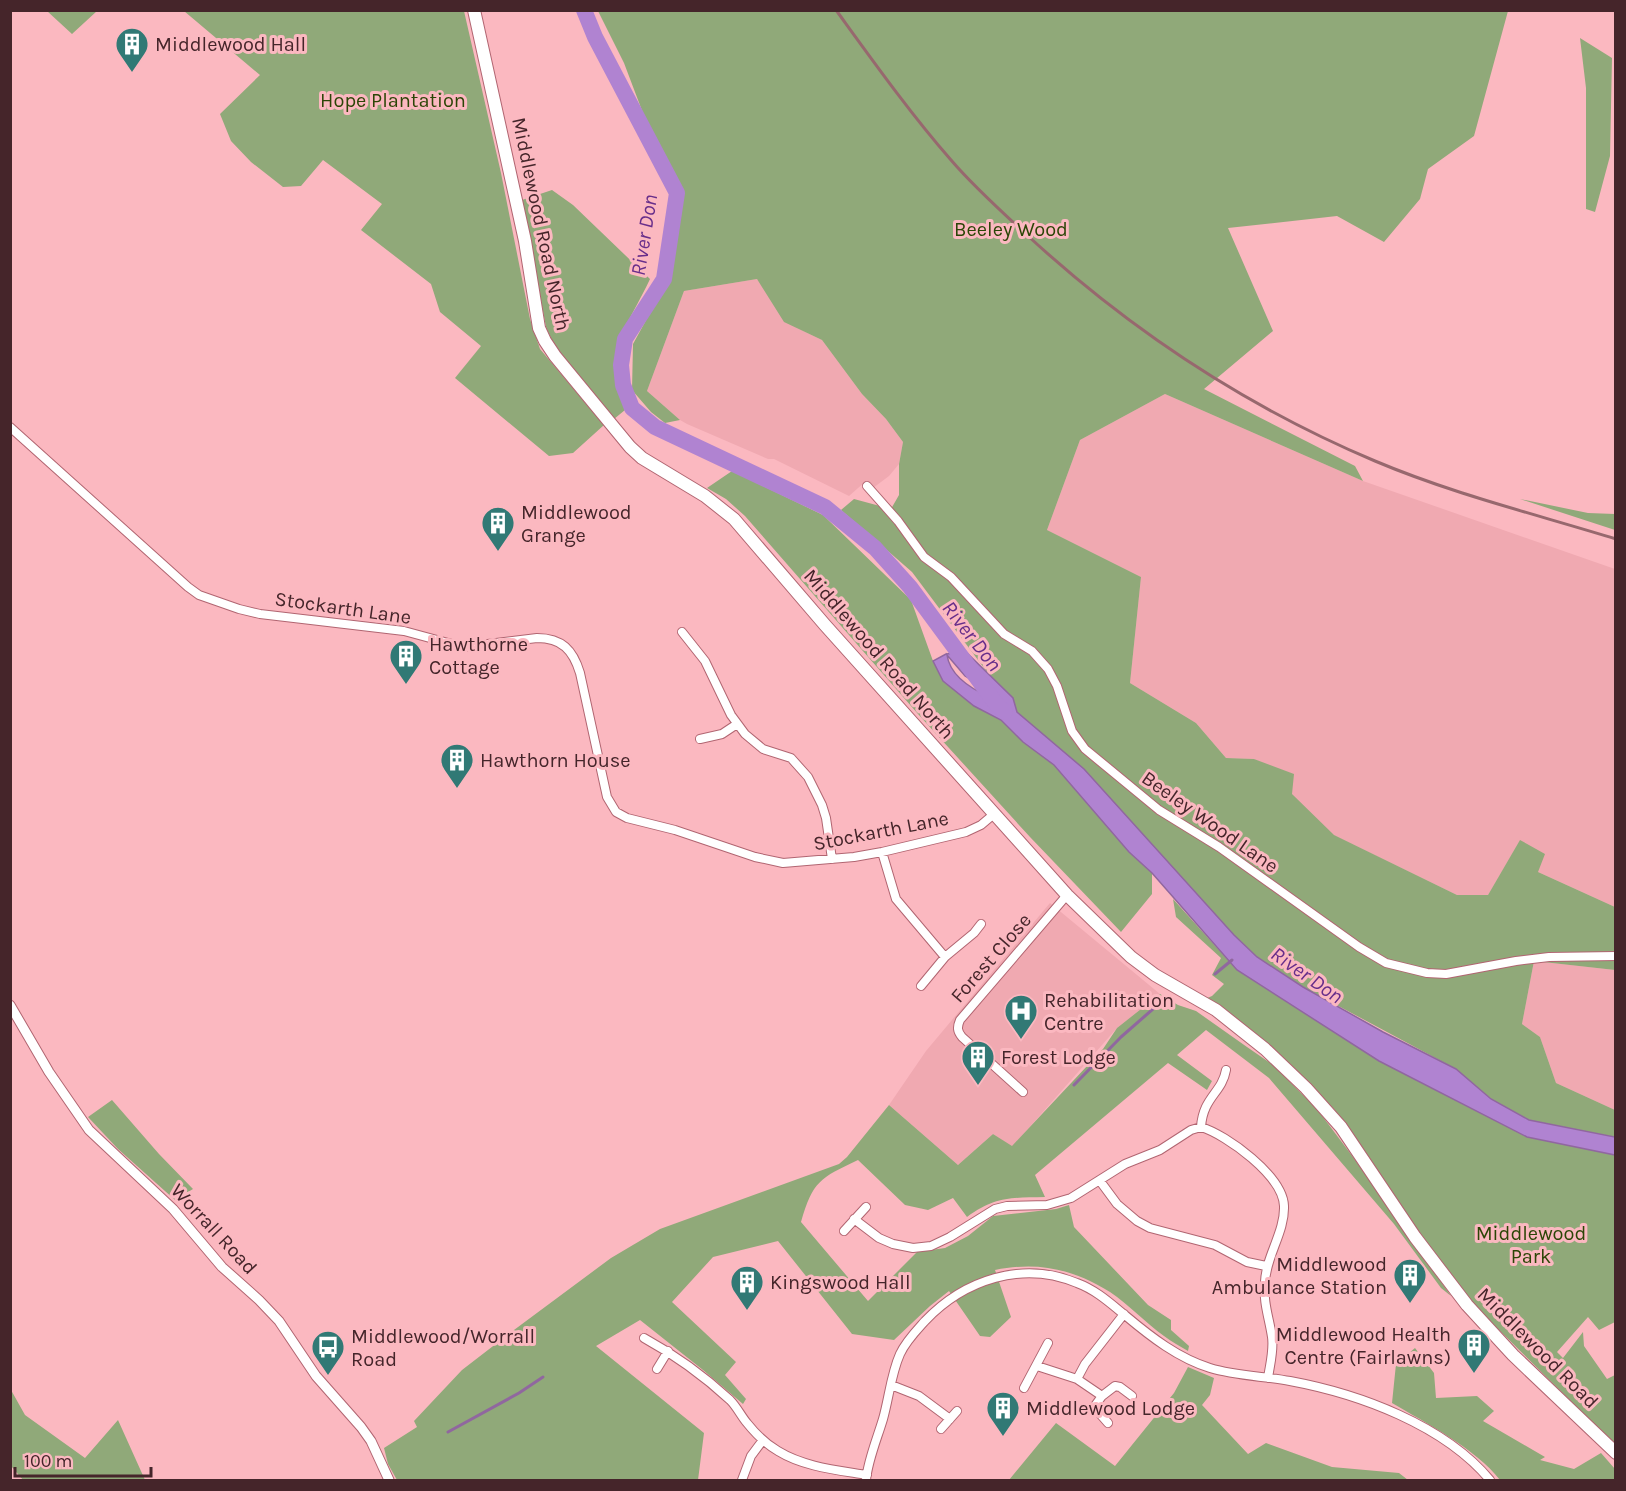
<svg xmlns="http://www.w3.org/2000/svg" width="1626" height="1491" font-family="Karla,sans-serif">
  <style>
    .built { fill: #f0a9b1 }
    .green { fill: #90a979 }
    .water { fill: #b083d1; stroke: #90679f; stroke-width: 1.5; fill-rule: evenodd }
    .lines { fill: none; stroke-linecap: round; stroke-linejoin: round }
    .stream { stroke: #90679f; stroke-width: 3 }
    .river { stroke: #b083d1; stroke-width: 16 }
    .minor-casing { stroke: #b16571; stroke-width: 10 }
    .tertiary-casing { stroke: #b16571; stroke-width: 11 }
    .primary-casing { stroke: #b16571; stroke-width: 14 }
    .minor { stroke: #fff; stroke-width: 8 }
    .tertiary { stroke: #fff; stroke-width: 9 }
    .primary { stroke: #fff; stroke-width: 12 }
    .rail { stroke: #97686e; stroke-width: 3 }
    .labels { text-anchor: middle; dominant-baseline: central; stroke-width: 6; stroke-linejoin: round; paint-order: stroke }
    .poi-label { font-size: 20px; fill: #45252a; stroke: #fbb8c0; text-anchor: start }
    .park-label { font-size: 20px; fill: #2b4506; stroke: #fbb8c0 }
    .street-label { font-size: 20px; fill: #45252a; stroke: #fbb8c0 }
    .water-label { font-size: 21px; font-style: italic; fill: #682e8a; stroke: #fbb8c0 }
  </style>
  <rect width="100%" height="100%" fill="#fbb8c0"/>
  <path class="built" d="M757 279 797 328 822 340 862 394 886 419 903 442 899 464 889 476 873 488 866 481 849 496 774 459H768L687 424 680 420 647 391 684 291Z
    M1165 394 1363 481 1615 569V907L1538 872 1520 841 1488 895H1457L1333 835 1254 759 1226 758 1196 723 1130 683 1141 577 1047 530 1080 440Z
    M1050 903 1160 994 1117 1028 1012 1147 993 1134 958 1165 889 1105 926 1051Z
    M1534 961 1615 970V1110L1556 1083 1540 1037 1522 1024Z"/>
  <path class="green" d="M47 11H97L72 34Z
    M184 11H464L501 173 530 319 540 349 604 425 573 453 549 456 455 378 481 346 440 312 431 284 361 230 382 204 323 160 301 186 283 187 251 162 231 141 220 114 260 75Z
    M598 11H1508L1474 136 1428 169 1420 199 1384 242 1337 216 1228 228 1273 331 1204 389 1355 466 1363 481 1165 394 1080 440 1047 530 1141 577 1130 683 1196 723 1226 758 1254 759 1294 774 1292 794 1334 835 1457 895H1488L1520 840 1545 854 1538 872 1615 907V970L1534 961 1522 1024 1540 1037 1556 1083 1615 1110V1137L1529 1120 1491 1099 1456 1069 1303 987 1257 957 1234 935 1155 848 1017 712 912 572 841 510 854 499 891 509 899 495V464L903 442 886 419 862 394 822 340 784 322 757 279 684 291 647 391 680 420 665 423 651 412 632 390 633 344 656 302 677 225 663 166 624 63Z
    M1580 38 1612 58 1610 156 1595 212 1586 209V88Z
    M552 190 573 205 650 279C626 330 601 352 625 410L614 419C590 390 560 362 546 327L522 200Z
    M732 471 823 515 911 600 933 661 943 681 974 706 1001 720 1023 742 1054 765 1129 852 1152 873V894L1121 932 1030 837 918 714 745 516 726 499 707 488Z
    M1520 499 1588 513 1615 514V530Z
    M1173 899 1237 970 1379 1061 1527 1137 1615 1155V1322L1599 1330 1588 1317 1557 1352 1563 1358 1583 1332 1584 1346 1607 1379 1615 1375V1445L1474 1305 1428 1247 1334 1109 1273 1050 1205 999 1212 996 1224 984 1212 975 1221 958 1176 917Z
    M1160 994 1178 1005 1196 1011 1247 1047 1273 1065 1317 1109 1353 1157 1451 1296 1441 1288 1394 1224 1269 1078 1206 1030 1177 1055 1212 1081 1207 1090 1168 1063 1035 1175 1045 1197C1011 1198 996 1196 967 1217L953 1198 928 1210 905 1205 858 1160C820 1178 813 1181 801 1222L868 1301 917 1252 945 1248 968 1236 993 1216 1056 1209 1069 1205 1074 1227 1148 1305 1171 1320V1330L1189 1346 1188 1351C1180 1346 1172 1342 1164 1336 1146 1323 1129 1305 1110 1292 1073 1269 1038 1261 995 1270L1011 1317 990 1337 980 1336 949 1291 930 1306 894 1340 852 1334 778 1241 713 1257 672 1302 736 1362 725 1375 746 1399 743 1404 703 1370 640 1320 596 1346 704 1433 698 1480H397L388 1464 384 1448 417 1427 414 1421 462 1370 514 1330 611 1258 660 1229 839 1164 847 1157 889 1105 958 1165 993 1134 1012 1146 1103 1049 1117 1028Z
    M112 1100 159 1154 193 1189 175 1200 118 1149 88 1117Z
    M1415 1348 1434 1373 1436 1398 1477 1396 1494 1411 1483 1421 1545 1457 1540 1460 1574 1469 1601 1453 1615 1469V1480H1500C1476 1449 1426 1423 1392 1403L1396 1364Z
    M1188 1367 1214 1378 1210 1395 1202 1405 1248 1454 1266 1443 1332 1467 1399 1473 1408 1480H1009L1056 1423 1115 1466 1174 1393Z
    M11 1390 25 1415 85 1458 118 1420 145 1480H23L11 1466Z"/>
  <path class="water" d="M966 652 1013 698 1017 712 1084 769 1234 935 1257 957 1303 987 1383 1032 1456 1069 1491 1099 1529 1120 1615 1137V1155L1527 1137 1379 1061 1237 970 1152 873 1129 852 1054 765 1023 742 1001 720 974 706 943 681 933 661 946 654ZM947 655 965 676 984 687 992 698C973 690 950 676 947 655Z"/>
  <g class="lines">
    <path class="stream" d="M1215 974 1232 960
      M1074 1085 1121 1037 1161 1002
      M448 1432 519 1393 543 1377"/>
    <path class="river" d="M584 10 595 37 677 193 664 279 625 339 621 365 623 385 632 408 655 427 825 507 875 548 910 587 997 705 1005 712"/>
    <defs>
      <path id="minor" d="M10 427 188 587 199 595 239 609 260 614 404 631 463 647 537 638C562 638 573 650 580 673L607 797 616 812 627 818 675 830 755 857 783 863 854 857 882 852 966 832 981 825 994 814
        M867 486 898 521 924 557 951 577 1004 634 1032 651 1048 669 1057 686 1072 731 1085 749 1159 810 1219 847 1359 947 1386 963 1427 973 1446 974 1516 961 1549 957 1616 956
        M682 632 705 661 731 715 745 734 763 749 791 758 808 777 822 805 826 818 832 859
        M700 739 722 734 737 724
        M882 852 896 899 945 957
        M921 986 945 957 974 933 981 924
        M1226 1070C1222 1093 1203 1097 1201 1127 1227 1135 1283 1176 1284 1206 1285 1232 1266 1256 1265 1282 1263 1303 1269 1317 1272 1337 1274 1350 1270 1364 1268 1378
        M1023 1092 962 1037C957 1031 957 1027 960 1020L1067 895
        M1100 1181 1117 1204 1137 1221 1150 1228 1215 1245 1247 1262 1266 1266
        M854 1219 879 1238 893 1244 913 1248 931 1246 950 1237 995 1209 1007 1206 1047 1205 1071 1198 1125 1164 1160 1150 1191 1130 1201 1127
        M844 1231 866 1207
        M644 1338C675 1355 704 1376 730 1400 737 1407 741 1416 747 1423 755 1433 766 1444 778 1451 804 1467 837 1470 867 1475
        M1037 1366 1077 1379 1102 1396
        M657 1369 668 1351
        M1077 1379 1085 1364 1124 1314
        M891 1385 919 1396 950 1419
        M1024 1388 1048 1343
        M1108 1423 1094 1407 1102 1396 1115 1386 1120 1387 1132 1396
        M941 1429 957 1411
        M742 1480 751 1456 763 1440
        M866 1480C868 1460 877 1439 883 1419 889 1398 891 1374 900 1354 906 1341 916 1331 925 1321 964 1280 1022 1260 1077 1283 1096 1290 1110 1303 1126 1316 1151 1337 1178 1358 1210 1368 1236 1376 1264 1376 1290 1381 1360 1394 1444 1425 1490 1480"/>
      <path id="tertiary" d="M10 1005 49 1072 89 1130 173 1209 222 1267 259 1300 279 1321 316 1376 361 1427 371 1441 389 1480"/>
      <path id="primary" d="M474 10 525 241 539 328 545 341 555 356 630 447 642 458 705 496 734 519 825 625 1067 895 1131 957 1155 975 1216 1010 1265 1049 1306 1088 1341 1127 1415 1237 1467 1305 1513 1355 1616 1453"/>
    </defs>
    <use href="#minor" class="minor-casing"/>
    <use href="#tertiary" class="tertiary-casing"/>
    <use href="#primary" class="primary-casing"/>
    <use href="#minor" class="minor"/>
    <use href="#tertiary" class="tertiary"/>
    <use href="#primary" class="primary"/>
    <path class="rail" d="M836 10C873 61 910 113 951 160 974 187 1001 211 1027 235 1130 330 1247 407 1375 461 1453 494 1535 514 1616 539"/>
  </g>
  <defs>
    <symbol id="building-pin" viewBox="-11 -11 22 30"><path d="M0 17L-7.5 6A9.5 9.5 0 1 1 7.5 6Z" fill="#317975" stroke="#fbb8c0"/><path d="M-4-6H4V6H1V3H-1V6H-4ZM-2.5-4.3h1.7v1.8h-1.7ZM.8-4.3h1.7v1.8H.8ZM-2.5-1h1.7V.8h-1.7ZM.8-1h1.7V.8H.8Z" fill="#fff"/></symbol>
    <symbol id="hospital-pin" viewBox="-11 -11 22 30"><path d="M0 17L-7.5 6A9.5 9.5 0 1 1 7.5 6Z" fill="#317975" stroke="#fbb8c0"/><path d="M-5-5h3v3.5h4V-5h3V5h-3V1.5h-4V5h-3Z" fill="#fff"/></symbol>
    <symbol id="bus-pin" viewBox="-11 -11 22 30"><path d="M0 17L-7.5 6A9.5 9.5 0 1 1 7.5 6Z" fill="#317975" stroke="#fbb8c0"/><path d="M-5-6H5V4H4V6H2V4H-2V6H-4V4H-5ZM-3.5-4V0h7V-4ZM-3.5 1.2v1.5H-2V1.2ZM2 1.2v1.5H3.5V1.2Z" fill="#fff"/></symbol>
  </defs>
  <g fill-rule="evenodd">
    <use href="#building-pin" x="113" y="25" width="38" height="52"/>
    <use href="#building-pin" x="479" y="504" width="38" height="52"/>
    <use href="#building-pin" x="387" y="637" width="38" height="52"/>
    <use href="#building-pin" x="438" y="741" width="38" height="52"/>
    <use href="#hospital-pin" x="1002" y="992" width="38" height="52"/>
    <use href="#building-pin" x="959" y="1038" width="38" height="52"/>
    <use href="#building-pin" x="1391" y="1256" width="38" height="52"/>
    <use href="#building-pin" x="728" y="1263" width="38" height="52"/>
    <use href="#building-pin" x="1455" y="1326" width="38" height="52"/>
    <use href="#bus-pin" x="309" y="1328" width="38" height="52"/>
    <use href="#building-pin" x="984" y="1389" width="38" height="52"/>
  </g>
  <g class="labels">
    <g class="poi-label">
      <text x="155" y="44">Middlewood Hall</text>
      <text x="521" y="512">Middlewood<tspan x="521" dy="23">Grange</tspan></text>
      <text x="429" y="644">Hawthorne<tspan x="429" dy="23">Cottage</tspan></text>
      <text x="480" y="760">Hawthorn House</text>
      <text x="1044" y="1000">Rehabilitation<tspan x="1044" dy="23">Centre</tspan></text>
      <text x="1001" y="1057">Forest Lodge</text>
      <text x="1387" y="1264" text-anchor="end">Middlewood<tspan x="1387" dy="23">Ambulance Station</tspan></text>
      <text x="770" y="1282">Kingswood Hall</text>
      <text x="1451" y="1334" text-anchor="end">Middlewood Health<tspan x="1451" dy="23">Centre (Fairlawns)</tspan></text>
      <text x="351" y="1336">Middlewood/Worrall<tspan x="351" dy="23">Road</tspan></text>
      <text x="1026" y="1408">Middlewood Lodge</text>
    </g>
    <g class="park-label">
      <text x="393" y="100">Hope Plantation</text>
      <text x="1011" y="229">Beeley Wood</text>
      <text x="1531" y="1233">Middlewood<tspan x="1531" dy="23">Park</tspan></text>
    </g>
    <g class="street-label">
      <text transform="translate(541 224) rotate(78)">Middlewood Road North</text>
      <text transform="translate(343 608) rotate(8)">Stockarth Lane</text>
      <text transform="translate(879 654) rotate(49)">Middlewood Road North</text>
      <text transform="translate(1210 822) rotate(35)">Beeley Wood Lane</text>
      <text transform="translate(881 831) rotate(-11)">Stockarth Lane</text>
      <text transform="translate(991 958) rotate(-49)">Forest Close</text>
      <text transform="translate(214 1229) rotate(47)">Worrall Road</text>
      <text transform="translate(1538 1348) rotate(45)">Middlewood Road</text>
    </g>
    <g class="water-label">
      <text transform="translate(644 235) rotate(-81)">River Don</text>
      <text transform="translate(972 636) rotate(52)">River Don</text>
      <text transform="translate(1307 975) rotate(35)">River Don</text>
    </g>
  </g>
  <rect width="1626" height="1491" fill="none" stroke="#45252a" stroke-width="24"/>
  <path d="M15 1467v9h136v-9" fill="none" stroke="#45252a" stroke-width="3"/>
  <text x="24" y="1467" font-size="18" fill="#45252a" stroke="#fbb8c0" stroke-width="4.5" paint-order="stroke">100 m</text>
</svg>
